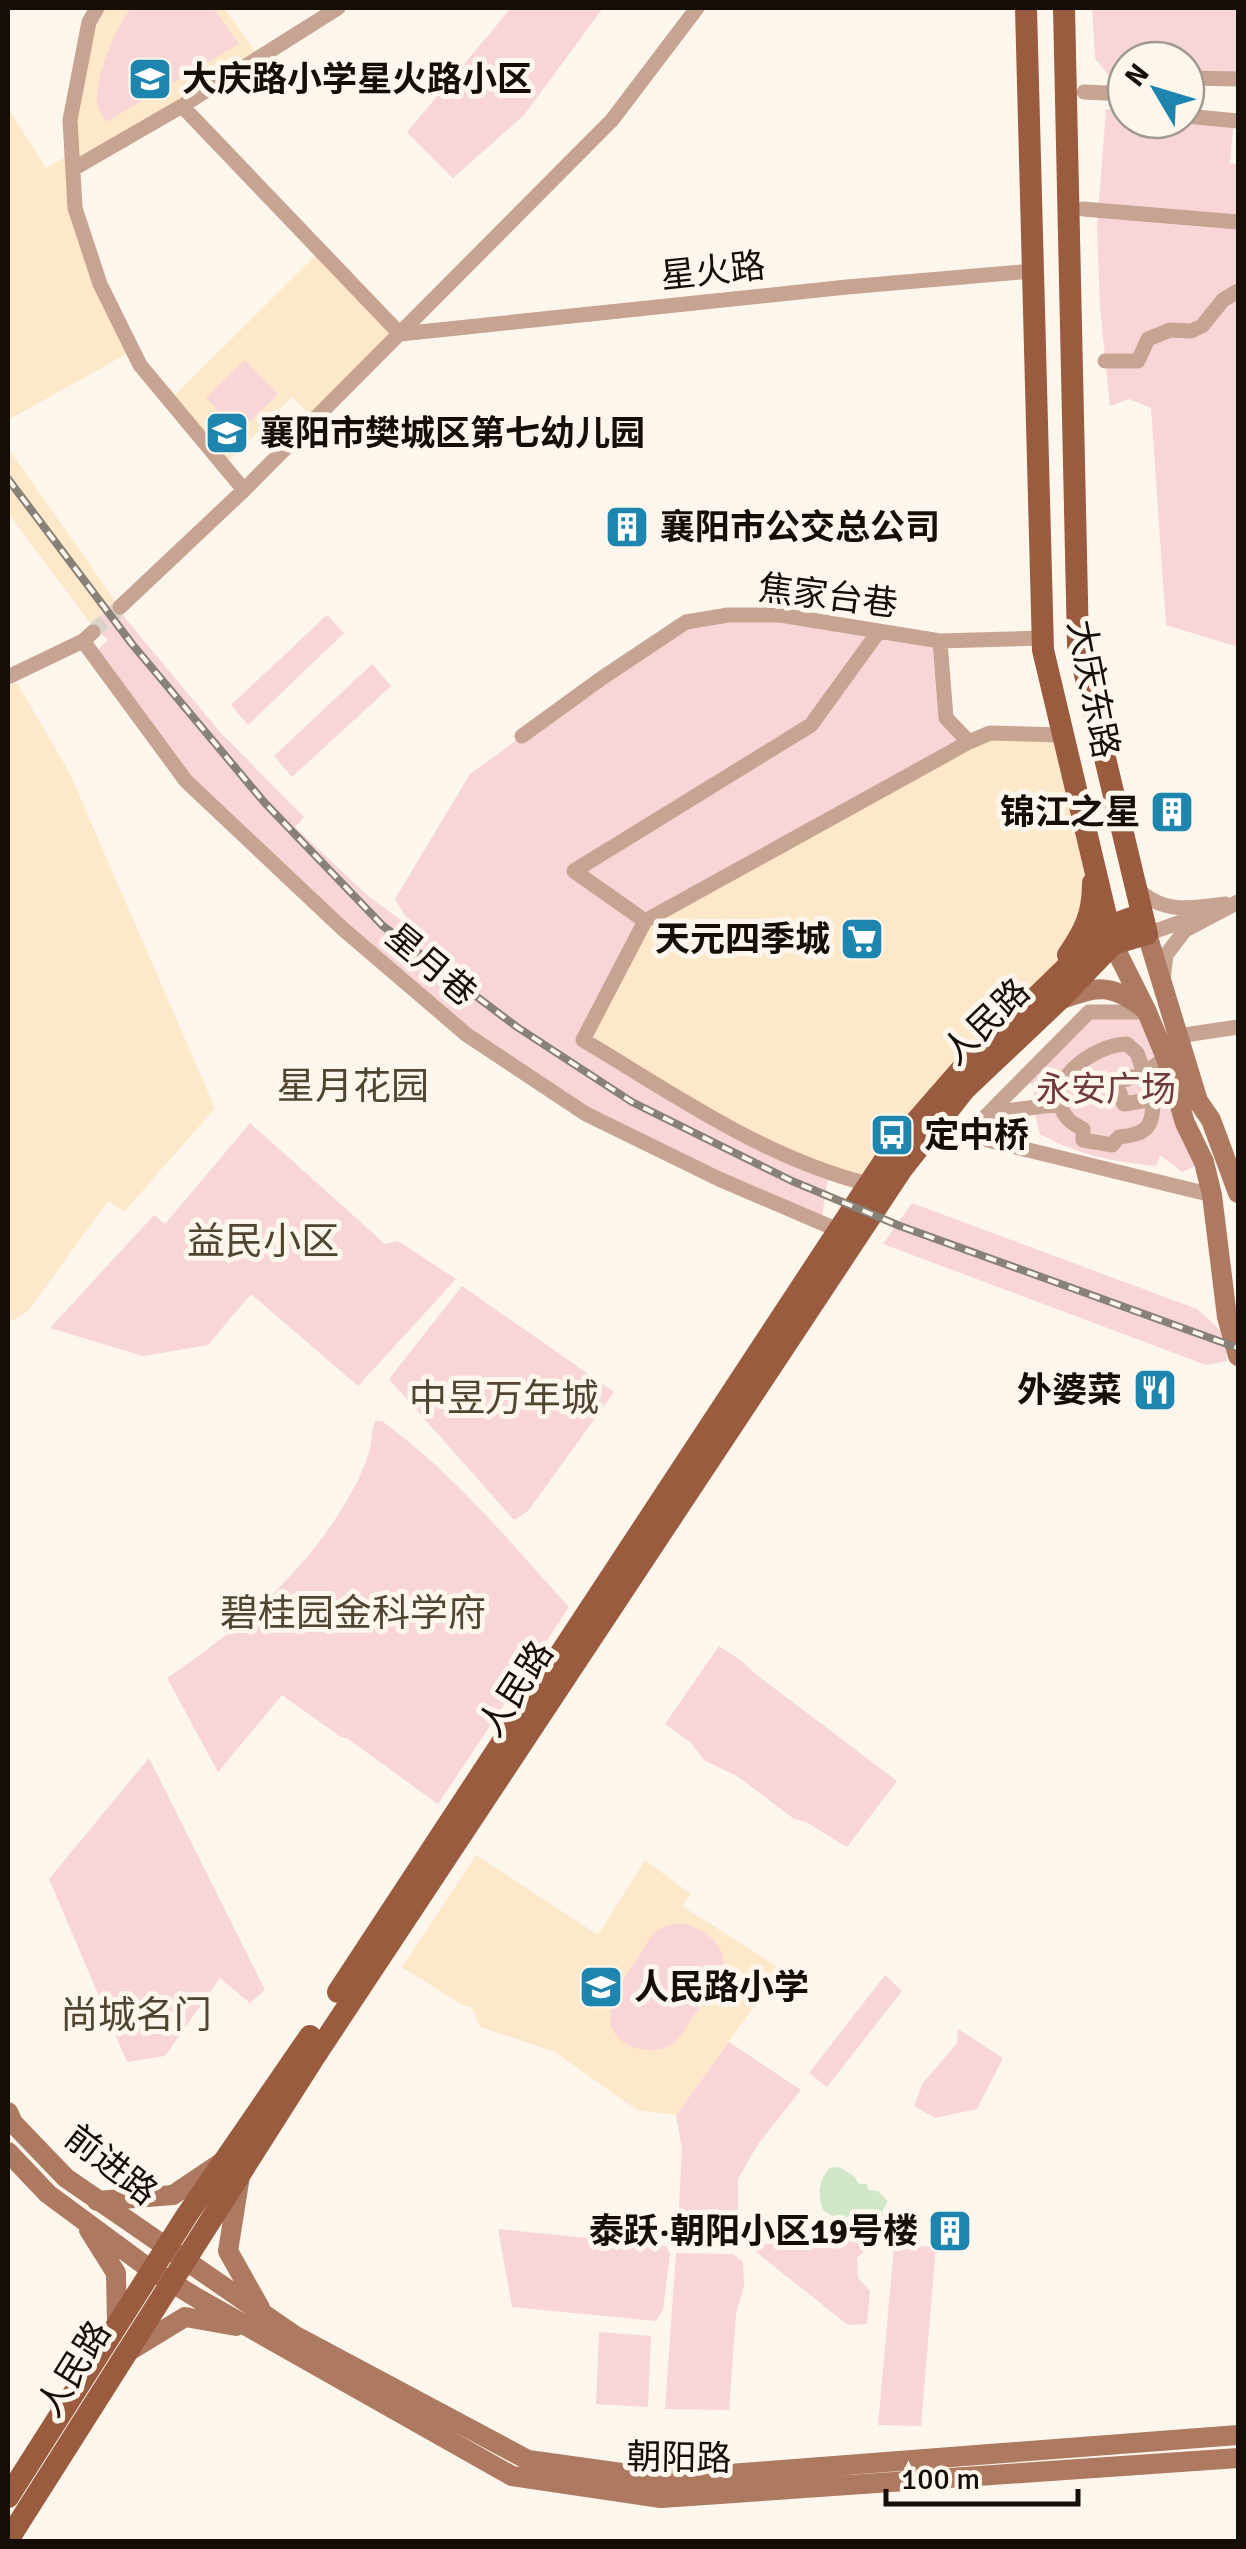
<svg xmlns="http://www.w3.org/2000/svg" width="1246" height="2549" font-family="Signika,'Noto Sans SC',sans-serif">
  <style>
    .built { fill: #fee8ca }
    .green { fill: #f8d6d8 }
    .water { fill: #d0e8c8 }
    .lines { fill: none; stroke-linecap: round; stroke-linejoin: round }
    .street-tunnel { stroke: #dad3ca; stroke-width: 15; stroke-dasharray: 15 8; stroke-linecap: butt }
    .street { stroke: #c7a392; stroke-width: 15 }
    .secondary { stroke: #ae7961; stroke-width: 20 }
    .primary { stroke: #9a5b3e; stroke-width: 22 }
    .rail-casing { stroke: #878178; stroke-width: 8 }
    .rail { stroke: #fdf6ec; stroke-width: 4; stroke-dasharray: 11; stroke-linecap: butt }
    .labels { text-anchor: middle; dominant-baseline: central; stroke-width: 10; stroke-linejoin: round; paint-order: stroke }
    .poi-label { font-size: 35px; font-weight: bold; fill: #140e07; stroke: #fdf6ec; text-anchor: start }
    .street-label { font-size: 35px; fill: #140e07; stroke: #fdf6ec }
    .park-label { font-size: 35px; fill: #71393f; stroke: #fdf6ec }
    .neighbourhood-label { font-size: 38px; fill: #514431; stroke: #fdf6ec }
  </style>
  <rect width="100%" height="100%" fill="#fdf6ec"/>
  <path class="built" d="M103 8H224L258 55 78 159 76 112 93 25Z
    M8 108 46 168 69 155V172L128 353 8 420Z
    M320 251 400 334 314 419 292 397 224 466 170 400Z
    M8 448 116 602 91 624 8 513Z
    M17 683 69 772 215 1108 124 1212 108 1201 28 1311 8 1323V686Z
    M990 733 1063 735 1092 855 1081 935 868 1184 835 1176 583 1040 645 921Z
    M476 1855 598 1935 645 1860 691 1894 682 1906 781 1969 676 2115 637 2110 555 2052 480 2027 471 2007 462 2005 402 1967Z"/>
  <path class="green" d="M132 8H213L239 44 106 122C102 115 97 107 97 100 97 74 115 26 132 8Z
    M511 8H603L524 115 453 178 407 132Z
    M1092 8H1238V81L1186 79V60H1126V76H1109L1095 58Z
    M1106 109 1126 111V120H1234L1230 163 1238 164V647L1166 625 1151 408 1129 399 1110 406 1100 307 1097 226Z
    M245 360 278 394 239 433 206 398Z
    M116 602 125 618 219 731 304 817 295 827 368 896 413 929 395 899 470 774 602 678 686 622 780 615 940 641 946 718 969 742 645 921 584 1040 829 1173 821 1222 586 1114 467 1035 188 779 97 651 108 640 91 624Z
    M327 615 344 633 248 725 231 705Z
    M372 664 391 686 292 777 274 756Z
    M1089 1012H1147L1204 1162 1182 1172 1160 1155 1156 1166C1115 1162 1077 1155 1040 1134L1033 1107 1034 1087 1024 1078Z
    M250 1123 385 1244 398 1241 456 1279 358 1386 251 1294 208 1345 143 1356 50 1328 154 1215 165 1224Z
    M912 1203 1197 1309 1225 1334 1227 1361 1206 1365 883 1244Z
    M462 1286 614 1392 528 1511 514 1520 389 1379Z
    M375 1421H382C453 1473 510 1542 569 1607L438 1804 348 1739 341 1737 282 1695 218 1772 167 1678C245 1625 315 1565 358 1480 363 1469 369 1455 371 1444 372 1435 372 1429 375 1421Z
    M719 1646 740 1660 758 1676 897 1781 847 1847 806 1822 794 1819 737 1776 705 1761 691 1743 665 1724Z
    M149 1758 265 1990 250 2003 220 1978 165 2056 127 2062 49 1879Z
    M682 1923C705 1928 733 1949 721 1976 715 1989 703 2002 695 2014 686 2026 679 2042 665 2048 654 2052 638 2050 628 2045 590 2024 622 1982 637 1959 643 1951 647 1940 654 1933 662 1926 672 1924 682 1923Z
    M885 1975 902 1991 827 2087 809 2073Z
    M958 2029 1003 2058 977 2109 935 2118 914 2106 923 2083 957 2043Z
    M729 2042 801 2090 758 2144 738 2179V2242L677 2243 682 2149 676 2115Z
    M827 2226 834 2232 858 2230 866 2236 868 2248 857 2258 858 2278 870 2291 867 2324 848 2325 751 2248Z
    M498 2229 666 2246 670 2254 663 2310 656 2321 512 2307Z
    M936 2246 921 2426 878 2425 894 2247Z
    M676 2253 733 2254 743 2262 744 2287 736 2314 729 2410 665 2409Z
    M599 2332 651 2336 648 2407 596 2404Z"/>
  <path class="water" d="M839 2167 854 2176 859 2184H867L868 2190 878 2191 888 2201 882 2212 896 2231 884 2238 856 2215 837 2219 823 2210C818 2193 818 2183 829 2168Z"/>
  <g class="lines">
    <path class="street-tunnel" d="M93 632 120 607"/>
    <path class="street" d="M97 8 89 22 70 120 75 208 100 284 140 365 244 490
      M338 8 182 106 400 334 847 287 1033 271
      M1186 78 1238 79
      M1084 92 1126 94
      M1186 116 1238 121
      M73 169 182 106
      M1083 209 1238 222
      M1105 361H1138L1148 339 1170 330 1191 331 1202 326 1223 300 1238 291
      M120 607 244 490 612 120 697 8
      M93 632 83 641 186 781 343 929 467 1035 586 1114 719 1179 838 1230
      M940 641 946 718 969 742
      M8 677 83 641
      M522 736 602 678 686 622 728 615H780L940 641 1043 638
      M1136 887C1161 914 1191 909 1225 904
      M645 921 574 871 811 725 879 631
      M1147 934 1195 917
      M1163 981 1166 955 1185 930 1238 902
      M1178 1036 1238 1027
      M1144 1073 1137 1053 1127 1044C1094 1044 1036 1085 1069 1120 1073 1124 1078 1126 1083 1129V1140L1112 1145 1119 1137C1148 1134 1153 1127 1153 1099
      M1159 1098 1124 1104 1116 1083 1144 1073 1166 1058
      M989 1113 1089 1012H1147
      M967 1135 1212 1195
      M967 1135 989 1113 1060 1104
      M868 1184C764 1158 674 1094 583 1040L645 921 969 742 990 733 1063 735"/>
    <path class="secondary" d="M1147 934 1198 1101 1211 1120 1238 1193
      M1113 944 1147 1012 1166 1058 1185 1123 1204 1162 1212 1195 1227 1317 1238 1356
      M1059 1000C1096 987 1110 982 1143 1008
      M8 2112 13 2123 66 2178 294 2335 528 2460 665 2479 1238 2435
      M8 2152 48 2194 151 2270 197 2298 512 2476 661 2498 1238 2458
      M240 2176 228 2251 260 2308
      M97 2201 173 2195 222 2162
      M89 2230 116 2273 117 2324
      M126 2353 185 2317 236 2326"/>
    <path class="primary" d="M1026 8 1043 650 1112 941
      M1068 955C1085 930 1093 914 1093 883
      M338 1992 892 1149 960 1071 1109 926 1142 914
      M8 2497 187 2215 310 2036
      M8 2540 313 2059 902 1169 965 1089 1058 1001 1113 944 1147 934 1078 645 1064 8"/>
    <defs>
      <path id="rail" d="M8 479 132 644 264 802 383 926 517 1027 632 1102 792 1181 900 1226 1238 1348"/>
    </defs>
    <use href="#rail" class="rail-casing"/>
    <use href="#rail" class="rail"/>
  </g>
  <defs>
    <symbol id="school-square" viewBox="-11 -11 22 22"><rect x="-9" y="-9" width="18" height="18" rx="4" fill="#1d85ae" stroke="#fdf6ec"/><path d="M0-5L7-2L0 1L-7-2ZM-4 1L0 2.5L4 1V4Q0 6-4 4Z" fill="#fff"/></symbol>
    <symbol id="building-square" viewBox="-11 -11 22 22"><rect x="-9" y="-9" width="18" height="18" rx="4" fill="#1d85ae" stroke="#fdf6ec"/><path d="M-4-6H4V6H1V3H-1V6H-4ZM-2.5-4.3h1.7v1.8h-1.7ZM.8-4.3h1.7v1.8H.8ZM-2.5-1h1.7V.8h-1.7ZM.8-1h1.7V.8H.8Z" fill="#fff"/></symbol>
    <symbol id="supermarket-square" viewBox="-11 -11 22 22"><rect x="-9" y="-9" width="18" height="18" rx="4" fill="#1d85ae" stroke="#fdf6ec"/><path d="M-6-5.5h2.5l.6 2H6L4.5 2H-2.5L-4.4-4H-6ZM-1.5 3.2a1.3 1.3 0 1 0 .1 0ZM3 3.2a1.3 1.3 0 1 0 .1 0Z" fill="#fff"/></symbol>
    <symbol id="bus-square" viewBox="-11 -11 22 22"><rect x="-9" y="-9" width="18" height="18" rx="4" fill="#1d85ae" stroke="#fdf6ec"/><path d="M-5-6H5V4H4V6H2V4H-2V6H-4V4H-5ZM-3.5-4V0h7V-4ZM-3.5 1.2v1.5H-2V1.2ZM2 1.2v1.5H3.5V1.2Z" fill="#fff"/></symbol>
    <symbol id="restaurant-square" viewBox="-11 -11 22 22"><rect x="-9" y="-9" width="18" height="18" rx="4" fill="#1d85ae" stroke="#fdf6ec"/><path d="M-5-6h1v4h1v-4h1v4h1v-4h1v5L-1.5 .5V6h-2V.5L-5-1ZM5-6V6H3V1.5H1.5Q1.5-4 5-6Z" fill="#fff"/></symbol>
  </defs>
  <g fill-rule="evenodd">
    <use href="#school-square" x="125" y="54" width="50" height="50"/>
    <use href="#school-square" x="202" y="408" width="50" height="50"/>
    <use href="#building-square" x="602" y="502" width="50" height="50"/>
    <use href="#building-square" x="1147" y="787" width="50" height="50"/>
    <use href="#supermarket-square" x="837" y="914" width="50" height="50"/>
    <use href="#bus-square" x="867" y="1110" width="50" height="50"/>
    <use href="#restaurant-square" x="1130" y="1365" width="50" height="50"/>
    <use href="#school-square" x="576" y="1962" width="50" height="50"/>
    <use href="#building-square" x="925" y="2206" width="50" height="50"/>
  </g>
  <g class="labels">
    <g class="poi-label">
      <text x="182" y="79">大庆路小学星火路小区</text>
      <text x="260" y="433">襄阳市樊城区第七幼儿园</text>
      <text x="660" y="527">襄阳市公交总公司</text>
      <text x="1140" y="812" text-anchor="end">锦江之星</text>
      <text x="830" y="939" text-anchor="end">天元四季城</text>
      <text x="924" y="1135">定中桥</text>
      <text x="1122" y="1390" text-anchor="end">外婆菜</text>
      <text x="634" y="1987">人民路小学</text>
      <text x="918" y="2231" text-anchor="end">泰跃·朝阳小区19号楼</text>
    </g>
    <g class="street-label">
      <text transform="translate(713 271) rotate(-6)">星火路</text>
      <text transform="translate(828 596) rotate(7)">焦家台巷</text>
      <text transform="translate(1093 689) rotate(79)">大庆东路</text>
      <text transform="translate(431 965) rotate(40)">星月巷</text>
      <text transform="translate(986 1022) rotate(-44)">人民路</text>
      <text transform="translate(516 1689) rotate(-57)">人民路</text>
      <text transform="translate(111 2165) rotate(38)">前进路</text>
      <text transform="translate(74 2369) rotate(-58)">人民路</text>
      <text transform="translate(679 2458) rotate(1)">朝阳路</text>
    </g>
    <g class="park-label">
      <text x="1106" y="1089">永安广场</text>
    </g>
    <g class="neighbourhood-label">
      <text x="353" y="1086">星月花园</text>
      <text x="263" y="1241">益民小区</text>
      <text x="504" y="1398">中昱万年城</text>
      <text x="353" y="1613">碧桂园金科学府</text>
      <text x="136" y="2015">尚城名门</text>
    </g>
  </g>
  <rect width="1246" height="2549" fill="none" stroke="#140e07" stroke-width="20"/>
  <g transform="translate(1156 90) rotate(308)"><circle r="48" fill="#fdf6ec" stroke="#a09990" stroke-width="2.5"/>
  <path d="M0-8L18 38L0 25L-18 38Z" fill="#1d85ae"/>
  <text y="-15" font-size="28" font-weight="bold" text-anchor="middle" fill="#140e07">N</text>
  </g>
  <path d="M886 2489v15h192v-15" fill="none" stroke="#140e07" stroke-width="5"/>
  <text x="901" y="2489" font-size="30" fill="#140e07" stroke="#fdf6ec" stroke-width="8" paint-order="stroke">100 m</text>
</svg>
